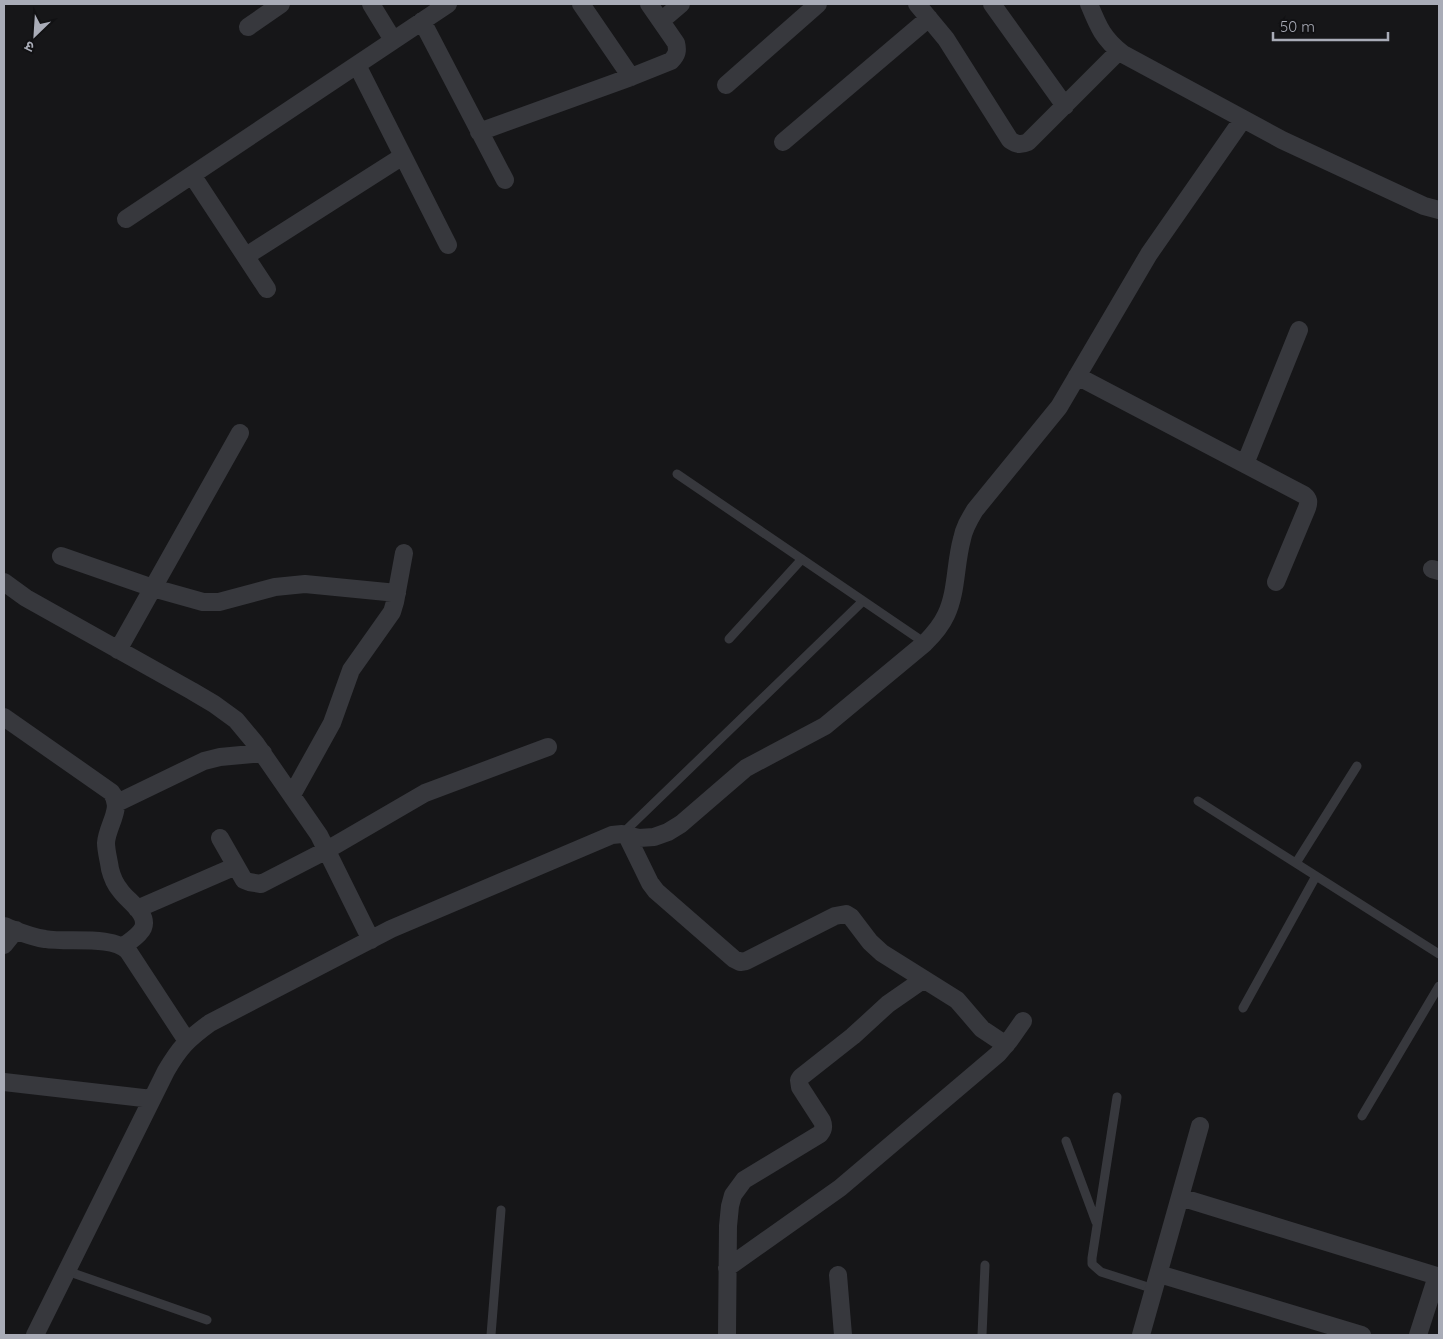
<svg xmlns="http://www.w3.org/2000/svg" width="1443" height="1339" font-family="Quicksand,'Noto Sans Devanagari',sans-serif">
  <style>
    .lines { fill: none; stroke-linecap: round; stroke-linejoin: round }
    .lane { stroke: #37383d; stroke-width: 9 }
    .street { stroke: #37383d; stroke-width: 18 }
  </style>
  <rect width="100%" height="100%" fill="#161618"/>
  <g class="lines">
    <path class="lane" d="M677 474 925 643
      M729 639 802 559
      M1198 801 1439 954
      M622 834 863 601
      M1296 863 1357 766
      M1243 1008 1316 876
      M1117 1097 1092 1258V1264L1101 1272 1154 1289
      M1362 1116 1439 986
      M1066 1141 1096 1222
      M67 1271 207 1320
      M491 1335 501 1210
      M982 1335 985 1265"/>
    <path class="street" d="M371 4 393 40
      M581 4 631 77
      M917 4 946 39 1010 140C1017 145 1021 145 1028 142L1119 51
      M992 4 1065 106
      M1089 4C1098 26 1103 39 1123 54L1282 140 1424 206 1439 210
      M422 21 505 180
      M661 21 681 4
      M248 27 281 4
      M357 65 448 245
      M726 85 818 4
      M479 132 631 77 671 61C677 55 678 51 676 43L649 4
      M783 142 929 18
      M192 175 267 289
      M126 219 448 4
      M246 256 403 156
      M1077 376 1304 495C1309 499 1309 502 1307 508L1276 582
      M1245 464 1299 330
      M61 556 153 588 203 602H219L275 587 305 584 397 593
      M1432 569 1439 571
      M4 582 26 598 192 691 214 704 236 720 256 744 319 835 371 940
      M118 650 240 433
      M4 717 111 792C124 808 107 825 106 843 106 851 109 861 110 869 112 877 115 884 120 890 127 901 149 913 143 928 140 935 130 941 124 946
      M292 795 332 723 351 670 392 612 395 602 404 553
      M117 803 204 761 220 757 263 753
      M627 836 650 883 656 891 734 959 740 962 746 961 835 916 846 914 851 917 870 942 882 953 957 1000 982 1029 1006 1045
      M220 838 244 880 249 882 261 884 327 850 425 793 548 747
      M137 909 236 866
      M4 926C17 931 31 937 45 939 68 943 112 935 128 951L187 1041
      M4 945 16 930
      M4 1082 152 1099
      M1180 1197 1437 1276 1418 1335
      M727 1268 840 1188 998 1054 1009 1041 1023 1021
      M1159 1274 1362 1335
      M838 1275 843 1335
      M35 1335 166 1071C180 1047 188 1039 210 1023L391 929 612 835 622 834 639 838 654 837 668 832 681 824 746 768 825 726 925 643C933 635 941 626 946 615 957 592 955 564 962 539 964 528 969 520 975 510L1059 407 1149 254 1243 119
      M727 1335 728 1226 730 1206 733 1195 744 1180 820 1134C824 1129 824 1126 822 1121L800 1087 799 1080 801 1077 853 1036 888 1004 924 979
      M1141 1335 1200 1126"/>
  </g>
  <rect width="1443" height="1339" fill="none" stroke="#a9acb7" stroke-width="10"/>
  <g transform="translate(35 35) rotate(205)" stroke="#111113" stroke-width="4" paint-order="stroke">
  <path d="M0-4L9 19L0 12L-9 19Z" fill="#a9acb7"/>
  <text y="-8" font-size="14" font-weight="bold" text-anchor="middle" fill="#a9acb7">उ</text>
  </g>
  <path d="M1273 32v8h115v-8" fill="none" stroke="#a9acb7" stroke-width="2.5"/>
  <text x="1280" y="32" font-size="15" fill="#a9acb7" stroke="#111113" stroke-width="4" paint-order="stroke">50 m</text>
</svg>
